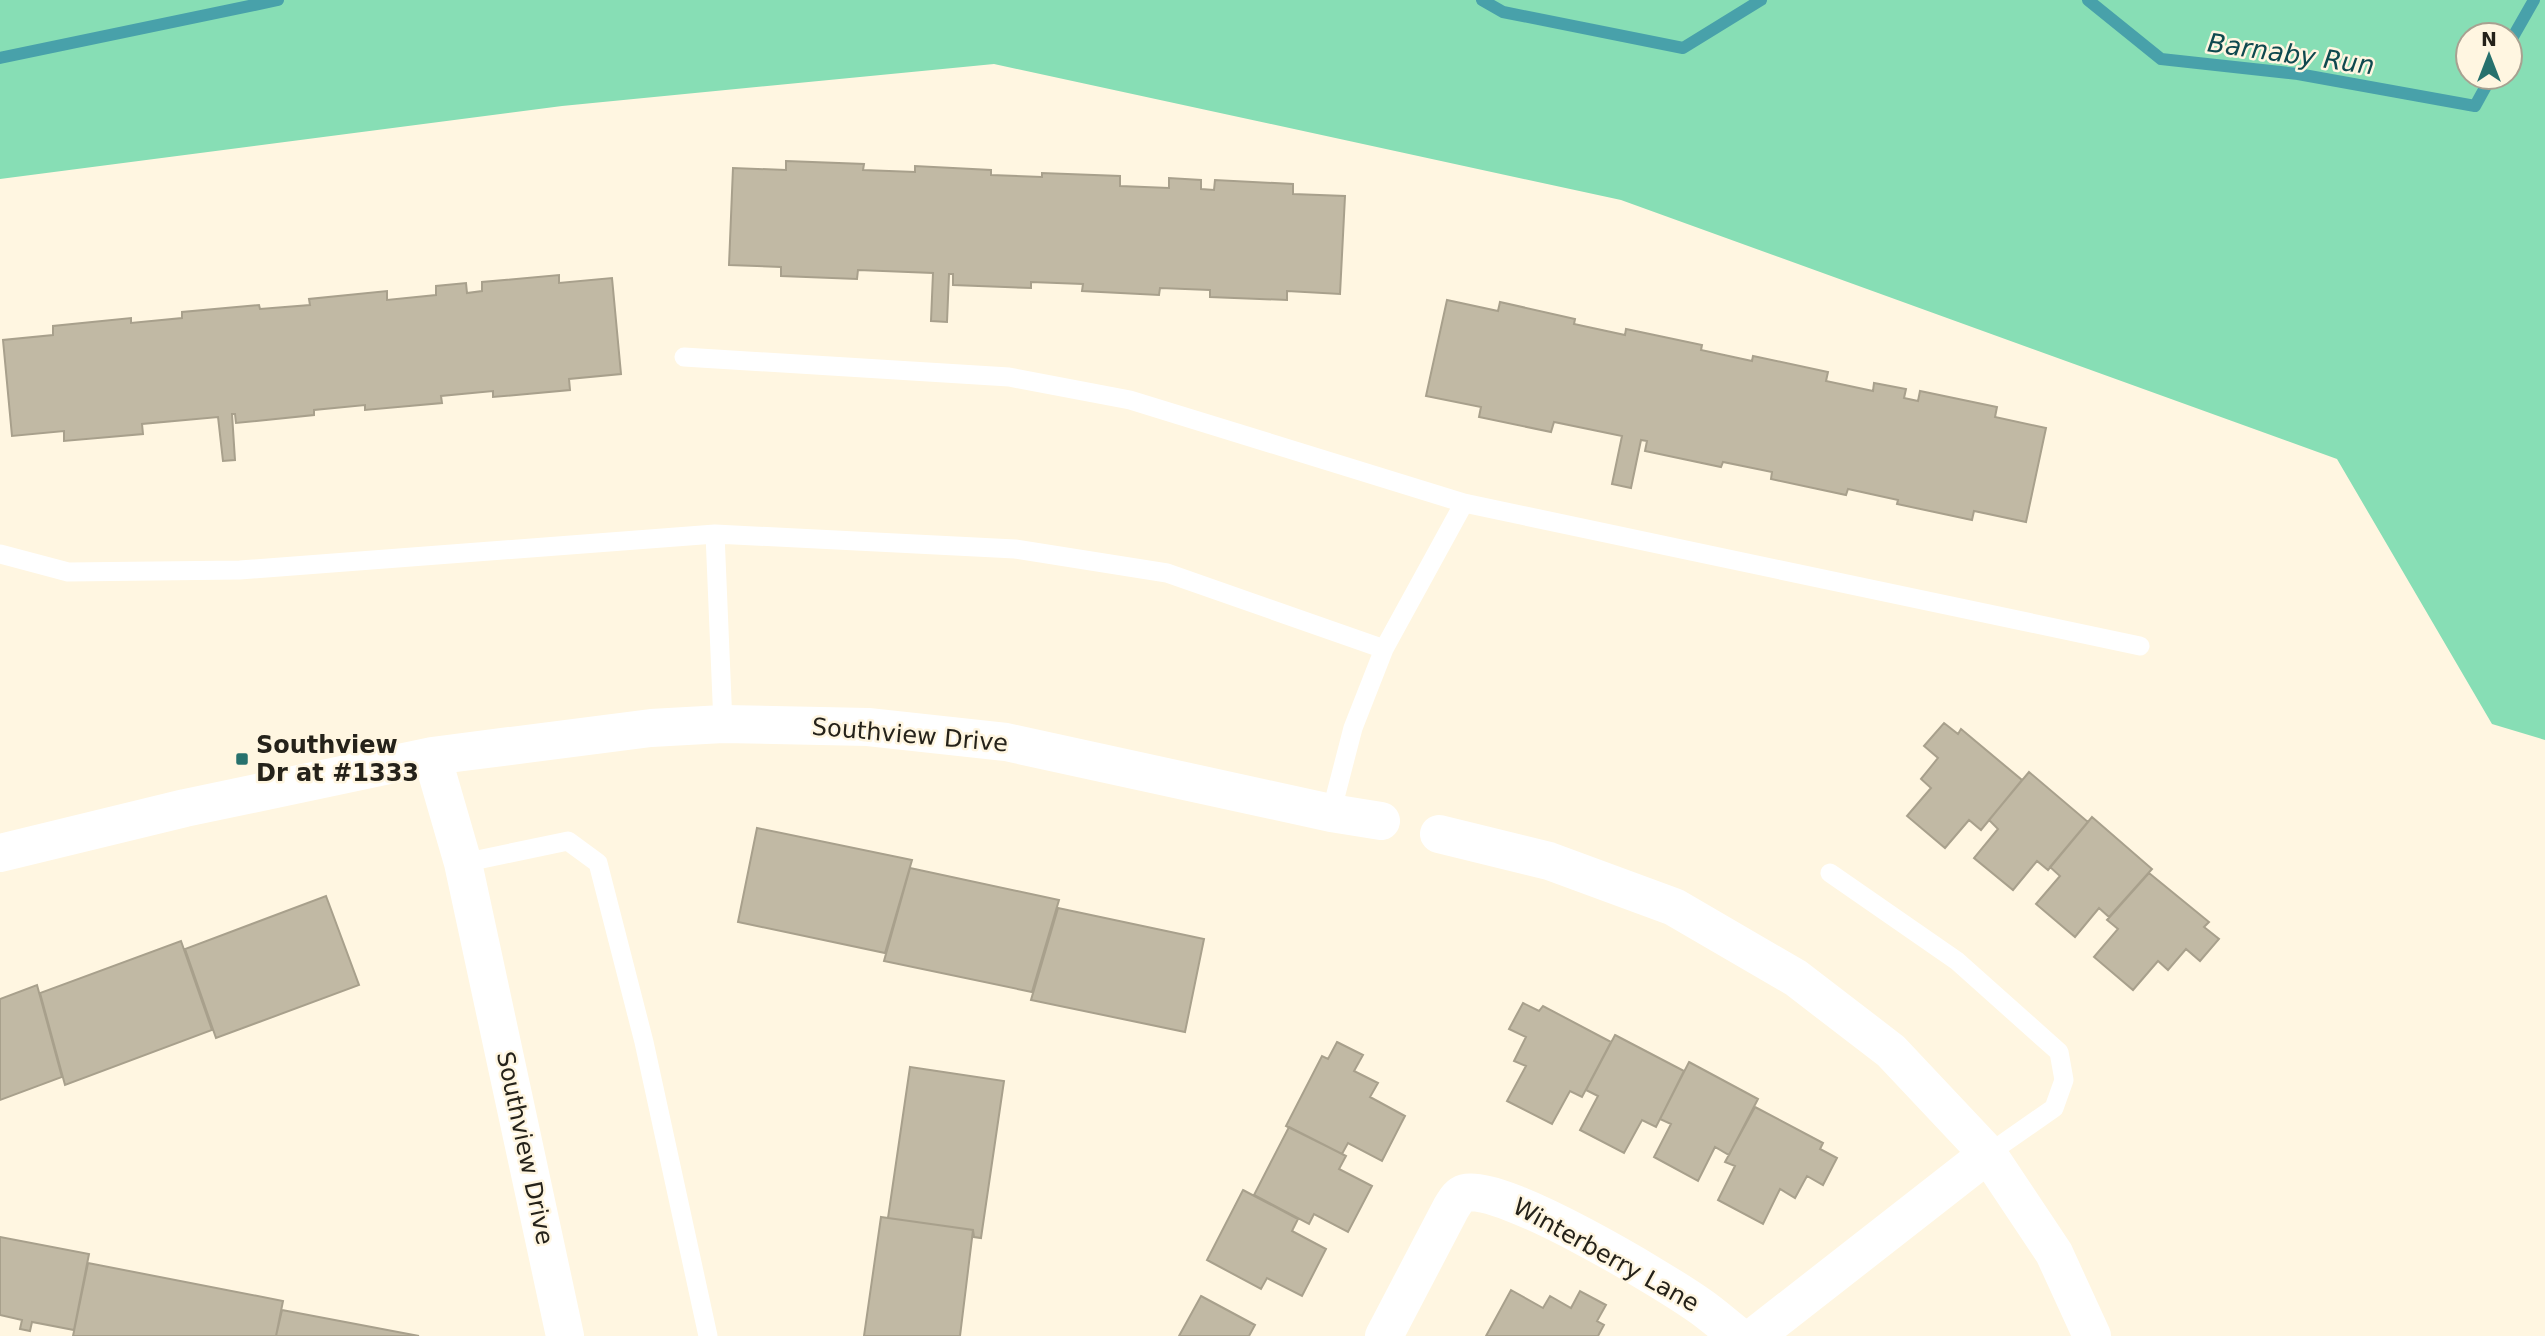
<svg xmlns="http://www.w3.org/2000/svg" width="2545" height="1336" font-family="'DejaVu Sans',sans-serif">
  <style>
    .green { fill: #87deb5; fill-rule: evenodd }
    .lines { fill: none; stroke-linecap: round; stroke-linejoin: round }
    .stream { stroke: #48a1aa; stroke-width: 12 }
    .building { fill: #c1b9a4; stroke: #a8a08c; stroke-width: 2 }
    .lane { stroke: #fff; stroke-width: 19 }
    .street { stroke: #fff; stroke-width: 38 }
    .poi-dot { fill: #27716d; stroke: #fff6e1; stroke-width: 2.5 }
    .labels { text-anchor: middle; dominant-baseline: central; stroke-width: 5; stroke-linejoin: round; paint-order: stroke }
    .street-label { font-size: 24px; fill: #25221a; stroke: #fff6e1 }
    .poi-label { font-size: 24px; font-weight: bold; fill: #25221a; stroke: #fff6e1; text-anchor: start }
    .water-label { font-size: 26px; font-style: italic; fill: #0f494f; stroke: #fff6e1 }
  </style>
  <rect width="100%" height="100%" fill="#fff6e1"/>
  <path class="green" d="M0 0H2545V740L2492 724 2337 459 1621 200 994 64 562 106 0 179ZM2468 35H2510V77H2468Z"/>
  <g class="lines">
    <path class="stream" d="M1482 0 1503 12 1683 48 1761 0
      M2088 0 2161 59 2298 74 2475 106 2491 77
      M2510 42 2534 0
      M0 58 278 0"/>
  </g>
  <path class="building" d="M786 161 864 164 863 170 915 172V166L991 170V175L1042 177V173L1120 176V186L1169 188V178L1201 180V189L1214 190 1215 180 1293 184V194L1345 196 1340 294 1287 291V300L1210 297V290L1160 288 1159 295 1082 291 1083 284 1031 282V288L953 285V274H949L947 322 931 321 933 273 858 270 857 279 781 276V267L729 265 733 168 786 170Z
    M559 275V283L612 278 621 374 569 379 570 390 493 397V391L441 396 442 403 365 410V405L314 410V415L236 423 235 414H232L235 460 223 461 218 417 142 424 143 434 64 441V431L12 436 3 340 53 335V326L131 318V323L182 318V312L259 305 260 309 310 305 309 299 387 291V300L436 295V286L466 283 467 293 482 291V282Z
    M1447 300 1498 311 1500 302 1575 319 1574 324 1625 335 1626 329 1702 345 1701 350 1752 361 1753 356 1828 372 1826 381 1873 391 1874 383 1906 389 1904 398 1918 401 1920 391 1997 407 1995 417 2046 428 2026 522 1974 511 1972 520 1897 504 1898 500 1848 489 1846 495 1771 479 1772 472 1723 462 1721 467 1645 451 1647 441 1641 440 1631 488 1612 484 1622 436 1554 422 1551 432 1479 417 1481 407 1426 396Z
    M1944 723 1958 734 1961 729 2022 780 1981 830 1969 820 1945 848 1907 816 1931 788 1921 779 1938 758 1924 746Z
    M2029 772 2088 822 2048 870 2037 861 2013 890 1974 858 1998 829 1989 820Z
    M2092 817 2152 869 2109 917 2099 908 2075 937 2036 904 2060 876 2050 867Z
    M757 828 912 860 885 953 738 922Z
    M910 868 1059 900 1032 992 884 961Z
    M2149 873 2209 922 2204 927 2219 939 2200 961 2186 949 2168 970 2158 961 2133 990 2094 957 2118 929 2107 920Z
    M326 896 359 985 216 1038 185 949Z
    M1058 908 1204 939 1185 1032 1031 1000Z
    M181 941 212 1030 65 1085 40 993Z
    M37 985 62 1077 0 1100V999Z
    M1523 1003 1539 1011 1543 1006 1611 1042 1582 1097 1570 1091 1552 1124 1507 1101 1526 1066 1514 1061 1526 1037 1509 1029Z
    M1615 1035 1684 1071 1656 1127 1642 1120 1624 1153 1580 1130 1598 1096 1586 1090Z
    M1337 1042 1363 1055 1354 1071 1378 1083 1370 1097 1405 1116 1382 1161 1348 1143 1342 1154 1286 1126 1322 1056 1328 1059Z
    M1689 1062 1758 1099 1729 1155 1715 1147 1698 1181 1654 1157 1671 1124 1660 1119Z
    M910 1067 1004 1081 981 1238 974 1237 973 1230 888 1218Z
    M1755 1107 1823 1143 1820 1149 1837 1158 1823 1185 1807 1176 1795 1198 1780 1189 1763 1224 1718 1200 1735 1166 1725 1162Z
    M1289 1127 1346 1156 1339 1169 1372 1186 1348 1232 1314 1214 1309 1224 1254 1195Z
    M1243 1190 1298 1219 1292 1231 1326 1249 1302 1296 1267 1278 1261 1289 1207 1260Z
    M881 1217 973 1230 960 1336H864Z
    M0 1237 89 1254 74 1330 32 1322 30 1331 20 1329 22 1320 0 1315Z
    M88 1263 283 1301 276 1336H73Z
    M1511 1290 1543 1308 1550 1296 1571 1308 1580 1291 1606 1305 1597 1321 1604 1325 1598 1336H1486Z
    M1201 1296 1255 1325 1249 1336H1179Z
    M282 1310 419 1336H276Z"/>
  <g class="lines">
    <path class="lane" d="M684 357 1009 377 1130 400 1464 503 2140 646
      M715 534 723 724
      M0 554 68 572 240 570 715 534 1015 549 1167 573 1384 649
      M1331 813 1353 728 1384 649 1464 503
      M463 863 568 841 598 863 644 1042 708 1336
      M1830 873 1957 961 2059 1052 2064 1080 2054 1108 1988 1154"/>
    <path class="street" d="M432 756 463 863 565 1336
      M1439 834 1549 861 1674 907 1796 978 1891 1051 1988 1154 2054 1253 2092 1336
      M0 853 185 808 432 756 651 728 723 724 868 727 1006 742 1331 813 1381 821
      M1384 1336 1451 1208C1455 1202 1458 1195 1465 1193 1502 1183 1665 1281 1700 1306 1713 1315 1725 1326 1738 1336
      M1755 1336 1988 1154"/>
  </g>
  <rect class="poi-dot" x="235" y="752" width="14" height="14" rx="3.5"/>
  <g class="labels">
    <g class="street-label">
      <text transform="translate(910 735) rotate(5)">Southview Drive</text>
      <text transform="translate(525 1148) rotate(78)">Southview Drive</text>
      <text transform="translate(1606 1255) rotate(29)">Winterberry Lane</text>
    </g>
    <g class="poi-label">
      <text x="256" y="745">Southview<tspan x="256" dy="28">Dr at #1333</tspan></text>
    </g>
    <g class="water-label">
      <text transform="translate(2291 54) rotate(8)">Barnaby Run</text>
    </g>
  </g>
  <g transform="translate(2489 56)"><circle r="33" fill="#fff6e1" stroke="#a8a191" stroke-width="2"/>
  <path d="M0-5L12 26L0 18L-12 26Z" fill="#27716d"/>
  <text y="-10" font-size="19" font-weight="bold" text-anchor="middle" fill="#25221a">N</text>
  </g>
</svg>
